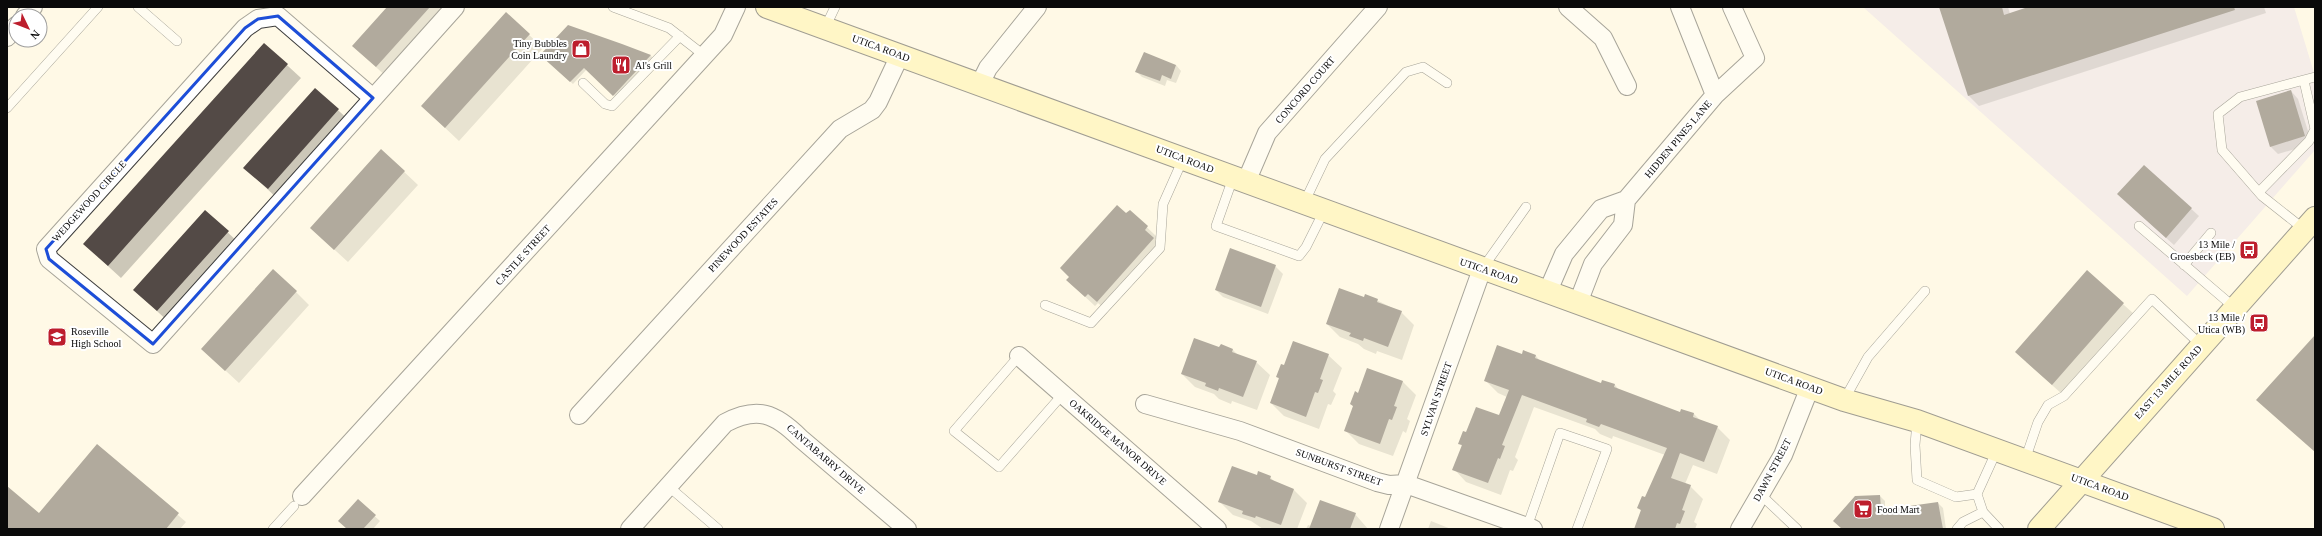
<svg xmlns="http://www.w3.org/2000/svg" width="2322" height="536" font-family="'Times New Roman',serif">
  <style>
    .industrial { fill: #e8ddea }
    .shadow { fill: #0003 }
    .building { fill: #534a46 }
    .lines { fill: none; stroke-linecap: round; stroke-linejoin: round }
    .service-casing { stroke: #3d3d3d; stroke-width: 10 }
    .minor-casing { stroke: #3d3d3d; stroke-width: 20 }
    .secondary-casing { stroke: #2c2c2c; stroke-width: 24 }
    .service { stroke: #fff; stroke-width: 9 }
    .minor { stroke: #fff; stroke-width: 18 }
    .secondary { stroke: #fff1a1; stroke-width: 22 }
    .marked { fill: none; stroke: #1d4ed8; stroke-width: 3; stroke-linejoin: round }
    .labels { text-anchor: middle; dominant-baseline: central; stroke-width: 4; stroke-linejoin: round; paint-order: stroke }
    .poi-label { font-size: 10px; fill: #0a0a0a; stroke: #fff; text-anchor: end }
    .street-label { font-size: 10px; fill: #0a0a0a; stroke: #fff }
  </style>
  <rect width="100%" height="100%" fill="#fff9e6"/>
  <path class="industrial" d="M1863 7H2294L2315 76V150L2187 296Z"/>
  <path class="shadow" d="M388 7H455L390 80 353 46Z
    M1940 7H2008L2010 14 2031 7H2264L2266 13 1979 106 1969 96Z
    M506 13 543 48 459 141 422 106Z
    M568 26 651 56 653 58 616 97 587 69 573 84 542 55Z
    M264 44 301 78 121 278 98 257Z
    M1176 65 1181 71 1176 83 1167 80 1165 86 1142 77 1137 72Z
    M315 89 352 123 281 202 245 168Z
    M2291 91 2298 99 2312 144 2278 154 2271 147Z
    M381 150 418 185 348 262 325 241Z
    M2144 166 2199 216 2174 245 2126 202Z
    M205 211 241 245 171 324 134 290Z
    M1130 211 1157 237 1155 240 1163 248 1107 311 1098 303 1095 306 1067 280Z
    M1275 266 1283 274 1268 314 1223 297 1216 290Z
    M2087 272 2134 314 2062 394 2026 362Z
    M296 292 309 305 239 383 202 349Z
    M1366 295 1401 312 1414 325 1402 360 1377 351 1376 354 1364 349 1358 344 1340 337 1327 324 1364 299Z
    M1233 350 1239 356 1256 362 1270 375 1257 410 1232 401 1231 404 1219 399 1214 394 1195 387 1182 374Z
    M1524 352 1536 356 1541 362 1601 384 1615 385 1620 391 1681 413 1682 410 1694 414 1700 420 1717 427 1730 440 1717 474 1693 465 1685 484 1690 486 1703 499 1694 522 1697 524 1695 529H1635L1641 511 1639 508 1646 498 1665 455 1613 436 1612 439 1600 434 1595 429 1534 407 1515 457 1518 460 1513 471 1510 470 1501 495 1466 482 1454 469 1462 446 1459 443 1467 433 1499 417 1507 397 1498 393 1485 380 1523 355Z
    M1328 355 1342 368 1333 391 1336 394 1331 405 1328 404 1319 429 1284 416 1271 403 1280 380 1277 377Z
    M1368 369 1403 382 1416 395 1407 419 1410 421 1406 433 1403 431 1393 456 1359 444 1345 430 1354 407 1351 404 1359 394Z
    M97 445 186 522 180 529H7V487L39 514Z
    M1257 476 1270 477 1276 483 1294 490 1307 503 1297 529H1263L1251 521 1233 515 1219 501Z
    M1880 496 1885 501V510L1938 503 1943 508 1946 529H1843Z
    M358 501 380 521 373 529H348Z
    M1355 514 1368 529H1306L1308 525 1311 526Z
    M1431 521 1451 529H1428Z"/>
  <path class="building" d="M387 7H430L376 67 352 46Z
    M1939 7H2002L2004 15 2028 7H2234L2235 10 1968 96Z
    M506 12 530 34 445 128 421 106Z
    M568 25 622 44 651 55 613 96 584 68 570 82 540 55Z
    M264 43 288 64 108 266 83 244Z
    M1144 52 1176 65 1171 79 1162 75 1160 81 1135 72Z
    M315 88 339 109 268 189 243 168Z
    M2291 90 2305 136 2270 147 2256 101Z
    M381 149 405 171 334 250 310 228Z
    M2144 165 2192 208 2166 238 2117 194Z
    M1117 205 1126 213 1130 210 1148 226 1145 230 1154 238 1097 302 1088 294 1085 297 1066 280 1069 277 1060 268Z
    M205 210 229 231 157 311 133 290Z
    M1230 248 1276 265 1261 307 1215 290Z
    M273 269 297 291 225 371 201 349Z
    M2087 270 2124 303 2052 385 2015 352Z
    M1339 288 1364 297 1365 294 1378 299 1377 302 1402 311 1388 347 1364 338 1363 341 1349 336 1351 333 1326 324Z
    M2315 335V452L2256 400Z
    M1194 338 1219 347 1221 344 1233 349 1232 352 1257 361 1243 397 1219 388 1218 391 1205 386 1206 383 1181 374Z
    M1293 341 1329 354 1320 379 1323 380 1318 393 1315 392 1306 417 1270 403 1279 378 1276 377 1281 364 1284 365Z
    M1497 345 1522 354 1523 350 1536 355 1535 358 1601 383 1602 380 1615 384 1614 387 1680 412 1681 409 1694 413 1693 417 1718 426 1704 462 1680 453 1671 478 1691 485 1682 510 1685 511 1680 524 1677 523 1675 529H1634L1641 510 1637 508 1642 496 1645 497 1667 448 1601 424 1599 427 1586 422 1587 419 1522 395 1502 445 1505 446 1500 459 1498 458 1488 483 1452 470 1462 445 1458 444 1463 431 1466 432 1476 407 1499 415 1509 390 1484 381Z
    M1367 368 1403 381 1394 406 1397 407 1392 420 1389 419 1380 444 1344 431 1353 406 1350 404 1355 391 1358 393Z
    M97 444 179 513 166 529H7V486L39 513Z
    M1232 466 1257 475 1258 471 1271 476 1270 479 1294 489 1281 525 1256 516 1255 518 1242 514 1243 511 1218 502Z
    M1880 495 1881 510 1938 502 1943 529H1842L1833 521 1855 496Z
    M358 499 376 515 363 529H347L338 521Z
    M1320 500 1356 513 1350 529H1309Z"/>
  <g class="lines">
    <defs>
      <path id="service" d="M138 7 177 41
        M613 7 669 28 705 56
        M825 28 835 7
        M2304 81 2315 129
        M583 83 605 104 612 106 680 36
        M7 108 98 7
        M1233 178 1216 226 1299 256 1306 247 1324 211
        M2259 192 2309 141 2315 129
        M1304 203 1325 159 1406 72 1423 67 1447 83
        M2139 226 2235 308
        M2305 230 2262 196 2222 150 2218 114 2240 97 2315 77
        M2184 265 2211 233
        M1482 269 1526 207
        M1045 305 1091 323 1160 248 1163 204 1183 159
        M1019 356 954 431 999 467 1063 394
        M1844 400 1868 357 1925 291
        M1917 421 1915 445 1917 480 1956 497 1977 494 1997 450
        M2025 460 2038 422 2048 405 2064 396 2152 299 2201 345
        M668 486 718 529
        M1760 494 1797 529
        M1977 494 1983 512 1999 529
        M1527 527 1560 433 1607 449 1577 529
        M273 529 294 506
        M1957 529 1963 522 1983 512"/>
      <path id="minor" d="M1568 7 1603 38 1627 86
        M1680 7 1715 95
        M25 16 33 7
        M7 37 16 26
        M980 84 988 68 1037 7
        M373 98 278 16 258 19 245 28 46 249 49 259 153 344 455 7
        M1246 182 1267 133 1378 7
        M1548 291 1564 254 1601 209 1626 200 1715 95 1755 58 1732 7
        M1578 303 1593 264 1623 225 1626 200
        M1019 356 1217 529
        M1145 404 1240 431 1377 482 1389 485 1406 484 1533 529
        M579 415 840 129 872 110 878 102 900 55
        M302 496 723 35 736 7
        M630 529 725 423C757 406 775 413 800 438L907 529
        M1389 529 1482 269
        M1740 529 1783 455 1810 387"/>
      <path id="secondary" d="M767 7 1844 400 1917 421 2213 529
        M2039 529 2315 218"/>
    </defs>
    <use href="#service" class="service-casing"/>
    <use href="#minor" class="minor-casing"/>
    <use href="#secondary" class="secondary-casing"/>
    <use href="#service" class="service"/>
    <use href="#minor" class="minor"/>
    <use href="#secondary" class="secondary"/>
  </g>
  <path d="M0 0H2322V536H0ZM278 16 373 98 153 344 49 259 46 249 245 28 258 19Z" fill="#fff9e6" fill-opacity=".55" fill-rule="evenodd"/>
  <path class="marked" d="M278 16 373 98 153 344 49 259 46 249 245 28 258 19Z"/>
  <defs>
    <symbol id="shop-square" viewBox="-11 -11 22 22"><rect x="-9" y="-9" width="18" height="18" rx="4" fill="#bd1e2d" stroke="#fff"/><path d="M-5-2.5h2.3a2.7 3.5 0 0 1 5.4 0H5L5.5 6h-11ZM-1.5-2.5h3a1.5 2.3 0 0 0-3 0Z" fill="#fff"/></symbol>
    <symbol id="restaurant-square" viewBox="-11 -11 22 22"><rect x="-9" y="-9" width="18" height="18" rx="4" fill="#bd1e2d" stroke="#fff"/><path d="M-5-6h1v4h1v-4h1v4h1v-4h1v5L-1.5 .5V6h-2V.5L-5-1ZM5-6V6H3V1.5H1.5Q1.5-4 5-6Z" fill="#fff"/></symbol>
    <symbol id="bus-square" viewBox="-11 -11 22 22"><rect x="-9" y="-9" width="18" height="18" rx="4" fill="#bd1e2d" stroke="#fff"/><path d="M-5-6H5V4H4V6H2V4H-2V6H-4V4H-5ZM-3.5-4V0h7V-4ZM-3.5 1.2v1.5H-2V1.2ZM2 1.2v1.5H3.5V1.2Z" fill="#fff"/></symbol>
    <symbol id="school-square" viewBox="-11 -11 22 22"><rect x="-9" y="-9" width="18" height="18" rx="4" fill="#bd1e2d" stroke="#fff"/><path d="M0-5L7-2L0 1L-7-2ZM-4 1L0 2.5L4 1V4Q0 6-4 4Z" fill="#fff"/></symbol>
    <symbol id="supermarket-square" viewBox="-11 -11 22 22"><rect x="-9" y="-9" width="18" height="18" rx="4" fill="#bd1e2d" stroke="#fff"/><path d="M-6-5.5h2.5l.6 2H6L4.5 2H-2.5L-4.4-4H-6ZM-1.5 3.2a1.3 1.3 0 1 0 .1 0ZM3 3.2a1.3 1.3 0 1 0 .1 0Z" fill="#fff"/></symbol>
  </defs>
  <g fill-rule="evenodd">
    <use href="#shop-square" x="570" y="38" width="22" height="22"/>
    <use href="#restaurant-square" x="610" y="54" width="22" height="22"/>
    <use href="#bus-square" x="2238" y="239" width="22" height="22"/>
    <use href="#bus-square" x="2248" y="312" width="22" height="22"/>
    <use href="#school-square" x="46" y="326" width="22" height="22"/>
    <use href="#supermarket-square" x="1852" y="498" width="22" height="22"/>
  </g>
  <g class="labels">
    <g class="poi-label">
      <text x="567" y="43">Tiny Bubbles<tspan x="567" dy="12">Coin Laundry</tspan></text>
      <text x="635" y="65" text-anchor="start">Al's Grill</text>
      <text x="2235" y="244">13 Mile /<tspan x="2235" dy="12">Groesbeck (EB)</tspan></text>
      <text x="2245" y="317">13 Mile /<tspan x="2245" dy="12">Utica (WB)</tspan></text>
      <text x="71" y="331" text-anchor="start">Roseville<tspan x="71" dy="12">High School</tspan></text>
      <text x="1877" y="509" text-anchor="start">Food Mart</text>
    </g>
    <g class="street-label">
      <text transform="translate(881 48) rotate(20)">UTICA ROAD</text>
      <text transform="translate(1305 90) rotate(-49)">CONCORD COURT</text>
      <text transform="translate(1678 139) rotate(-50)">HIDDEN PINES LANE</text>
      <text transform="translate(1185 159) rotate(21)">UTICA ROAD</text>
      <text transform="translate(89 201) rotate(-48)">WEDGEWOOD CIRCLE</text>
      <text transform="translate(743 235) rotate(-47)">PINEWOOD ESTATES</text>
      <text transform="translate(523 255) rotate(-48)">CASTLE STREET</text>
      <text transform="translate(1489 271) rotate(19)">UTICA ROAD</text>
      <text transform="translate(1794 381) rotate(20)">UTICA ROAD</text>
      <text transform="translate(2168 382) rotate(-48)">EAST 13 MILE ROAD</text>
      <text transform="translate(1436 399) rotate(-71)">SYLVAN STREET</text>
      <text transform="translate(1118 442) rotate(41)">OAKRIDGE MANOR DRIVE</text>
      <text transform="translate(826 459) rotate(41)">CANTABARRY DRIVE</text>
      <text transform="translate(1339 467) rotate(20)">SUNBURST STREET</text>
      <text transform="translate(1772 470) rotate(-62)">DAWN STREET</text>
      <text transform="translate(2100 487) rotate(20)">UTICA ROAD</text>
    </g>
  </g>
  <rect width="2322" height="536" fill="none" stroke="#0a0a0a" stroke-width="16"/>
  <g transform="translate(28 28) rotate(133)"><circle r="19" fill="#ffffff" stroke="#9d9d9d"/>
  <path d="M0-3L7 15L0 10L-7 15Z" fill="#bd1e2d"/>
  <text y="-6" font-size="11" font-weight="bold" text-anchor="middle" fill="#0a0a0a">N</text>
  </g>
</svg>
